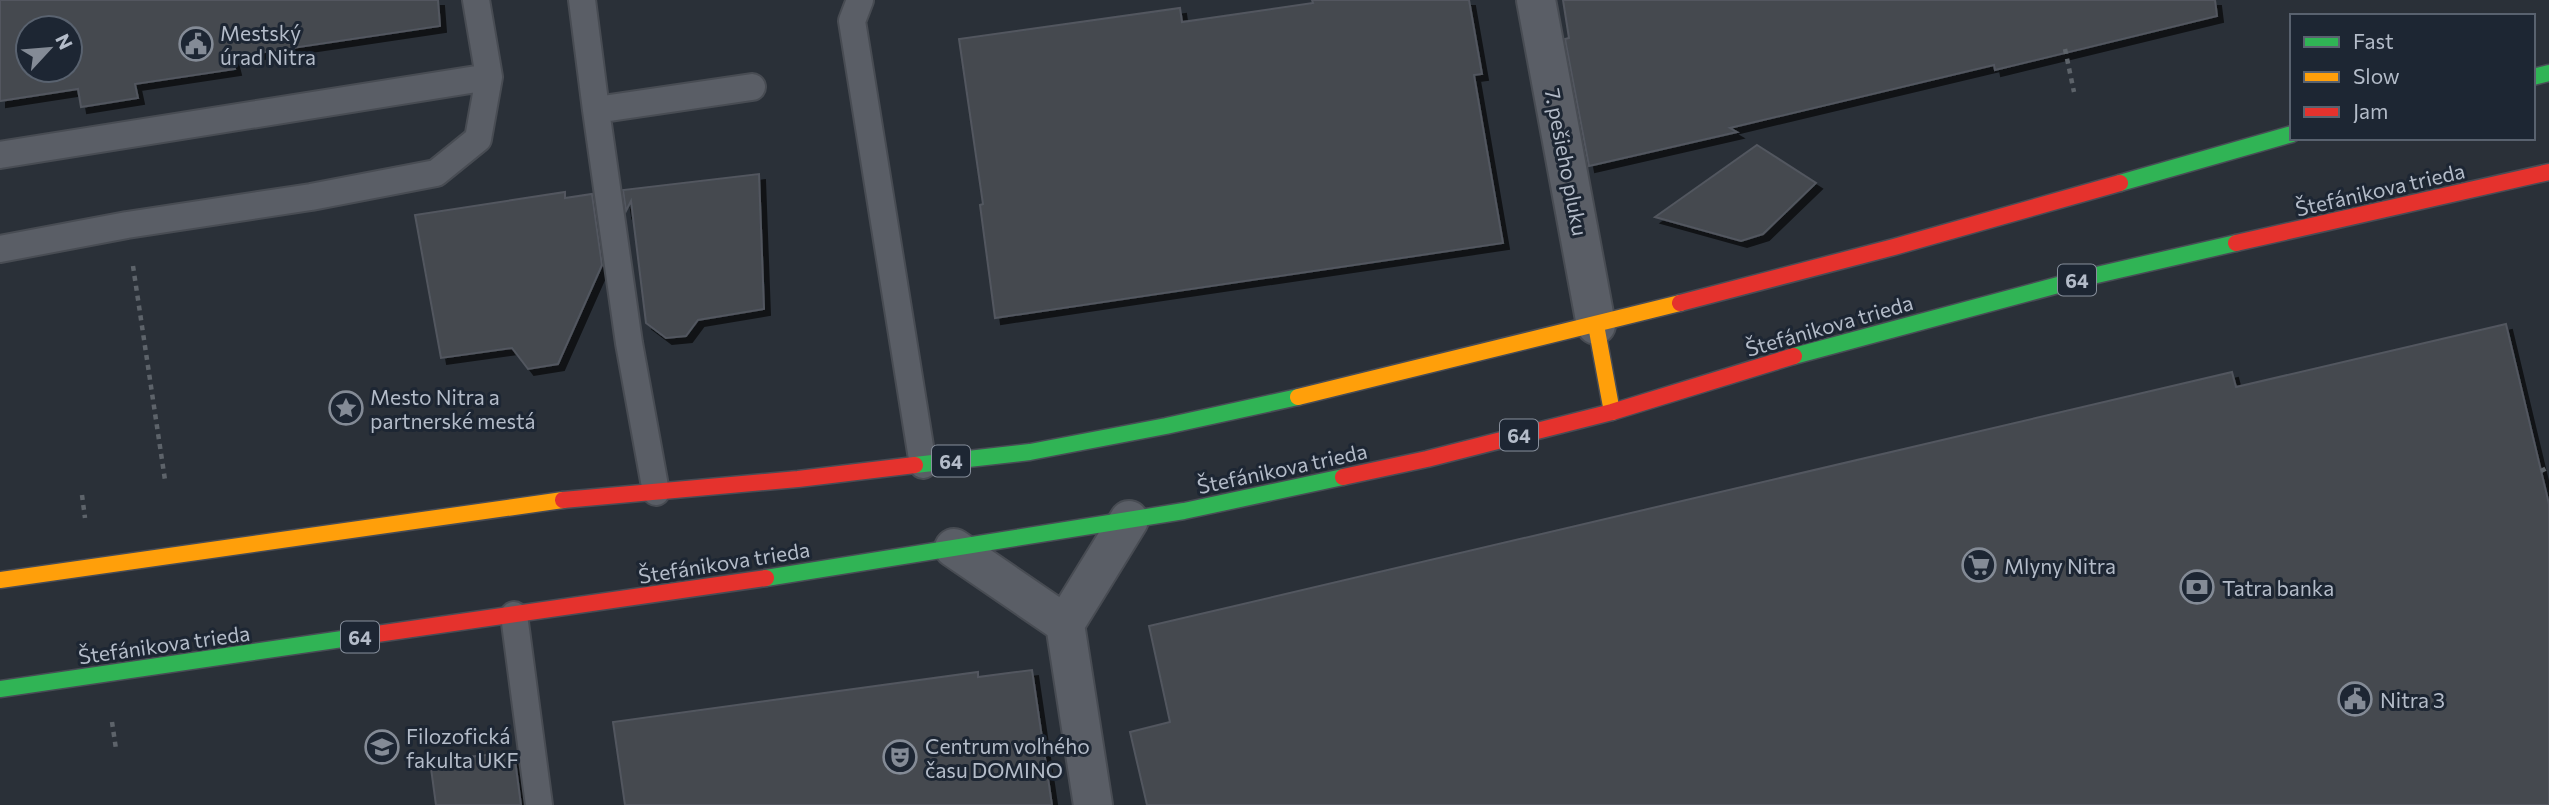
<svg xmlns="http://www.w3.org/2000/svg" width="2549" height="805" font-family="Commissioner,sans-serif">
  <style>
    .building { fill: #444950; stroke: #52575f; stroke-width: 2; fill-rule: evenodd; filter: url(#shadow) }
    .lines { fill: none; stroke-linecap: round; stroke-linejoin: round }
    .lane-casing { stroke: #484c53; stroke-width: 30 }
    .street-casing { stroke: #484c53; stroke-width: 42 }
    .fast-casing { stroke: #484c55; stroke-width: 19 }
    .slow-casing { stroke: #484c55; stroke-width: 19 }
    .jam-casing { stroke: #484c55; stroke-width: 19 }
    .path { stroke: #5d636a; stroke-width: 4.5; stroke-dasharray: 5 5; stroke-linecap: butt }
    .lane { stroke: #5a5e66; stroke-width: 26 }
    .street { stroke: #5a5e66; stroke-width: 38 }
    .fast { stroke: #30b455; stroke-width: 16 }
    .slow { stroke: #ff9f0a; stroke-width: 16 }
    .jam { stroke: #e5322d; stroke-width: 16 }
    .labels { text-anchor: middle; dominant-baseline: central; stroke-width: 6; stroke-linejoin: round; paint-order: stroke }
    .shield { fill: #1d2633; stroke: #878f9c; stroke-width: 2 }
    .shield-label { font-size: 19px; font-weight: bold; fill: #b4bcc9 }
    .poi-label { font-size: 21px; fill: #b4bcc9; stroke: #1d2633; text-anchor: start }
    .street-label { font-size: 21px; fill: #b4bcc9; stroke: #1d2633 }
  </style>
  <defs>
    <filter id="shadow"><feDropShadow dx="6" dy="6" stdDeviation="0" flood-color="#0009"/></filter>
  </defs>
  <rect width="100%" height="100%" fill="#2a3038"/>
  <path class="building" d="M0 0H438L440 26 232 57 235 69 135 84 138 98 81 107 78 89 0 101ZM28 28H70V70H28Z
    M1312 0H1469L1482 74 1474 75 1503 243 995 318 980 205 983 204 959 39 1180 8 1182 22 1313 3Z
    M1563 0H2215L2217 16 1995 70 1994 65 1730 128 1737 132 1589 166 1565 39 1569 38Z
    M1757 145 1816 183 1763 234 1741 241 1655 217Z
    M759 174 764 309 698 320 686 336 666 338 646 323 631 201 626 211 623 190Z
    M565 192V198L592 194 602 265 558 364 528 369 512 348 441 358 415 215Z
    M2506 324 2549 504V805H1147L1130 732 1170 722 1149 626 2232 372 2236 387Z
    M1032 670 1052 805H625L613 722 978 672V677Z
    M514 752 521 805H436L430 761Z"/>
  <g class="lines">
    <defs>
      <path id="lane" d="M582 0 596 110
        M860 0 852 21 923 465
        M0 155 489 77
        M0 249 127 225 311 197 436 173 478 139 489 77 476 0
        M656 492 629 343 596 110 752 87
        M514 615 539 805"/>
      <path id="street" d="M1536 0 1596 325
        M954 548 1065 624
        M1093 805 1065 624 1129 520"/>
      <path id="fast" d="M2533 77 2549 73
        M2120 183 2292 134
        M1794 356 2088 277 2236 243
        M915 465 1030 452 1166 426 1298 397
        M766 578 1184 511 1343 477
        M0 689 356 637"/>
      <path id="slow" d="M1596 325 1612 412
        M1298 397 1680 303
        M0 580 563 500"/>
      <path id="jam" d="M2236 243 2549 172
        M1680 303 1894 247 2120 183
        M1343 477 1427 459 1612 412 1794 356
        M563 500 798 479 915 465
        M356 637 766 578"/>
    </defs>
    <use href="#lane" class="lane-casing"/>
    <use href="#street" class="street-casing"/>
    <use href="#fast" class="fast-casing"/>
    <use href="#slow" class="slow-casing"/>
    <use href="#jam" class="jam-casing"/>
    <path class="path" d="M2065 49 2074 92
      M133 266 165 480
      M2541 471 2549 467
      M82 495 85 518
      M112 722 116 749"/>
    <use href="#lane" class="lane"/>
    <use href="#street" class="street"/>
    <use href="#fast" class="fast"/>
    <use href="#slow" class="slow"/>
    <use href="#jam" class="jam"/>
  </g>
  <defs>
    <symbol id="civic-ring" viewBox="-11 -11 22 22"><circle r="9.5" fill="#1d2633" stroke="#848b96" stroke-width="1.5"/><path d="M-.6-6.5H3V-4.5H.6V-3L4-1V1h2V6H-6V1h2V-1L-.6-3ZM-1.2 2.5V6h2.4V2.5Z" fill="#848b96"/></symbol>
    <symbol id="sight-ring" viewBox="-11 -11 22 22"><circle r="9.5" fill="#1d2633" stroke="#848b96" stroke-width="1.5"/><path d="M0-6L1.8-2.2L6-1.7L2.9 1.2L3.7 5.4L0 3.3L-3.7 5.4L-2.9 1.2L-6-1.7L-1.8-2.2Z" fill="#848b96"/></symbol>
    <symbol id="supermarket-ring" viewBox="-11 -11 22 22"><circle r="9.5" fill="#1d2633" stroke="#848b96" stroke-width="1.5"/><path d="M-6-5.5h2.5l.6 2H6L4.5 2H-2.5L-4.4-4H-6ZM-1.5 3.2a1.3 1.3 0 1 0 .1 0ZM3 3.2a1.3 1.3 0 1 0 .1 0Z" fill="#848b96"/></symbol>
    <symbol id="bank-ring" viewBox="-11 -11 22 22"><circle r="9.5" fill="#1d2633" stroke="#848b96" stroke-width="1.5"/><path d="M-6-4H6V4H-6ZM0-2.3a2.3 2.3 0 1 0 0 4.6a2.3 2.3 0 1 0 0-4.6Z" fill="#848b96"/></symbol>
    <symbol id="university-ring" viewBox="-11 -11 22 22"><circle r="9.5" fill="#1d2633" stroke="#848b96" stroke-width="1.5"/><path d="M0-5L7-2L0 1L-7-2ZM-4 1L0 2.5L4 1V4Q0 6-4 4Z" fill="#848b96"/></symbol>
    <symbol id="theatre-ring" viewBox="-11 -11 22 22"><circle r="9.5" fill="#1d2633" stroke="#848b96" stroke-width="1.5"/><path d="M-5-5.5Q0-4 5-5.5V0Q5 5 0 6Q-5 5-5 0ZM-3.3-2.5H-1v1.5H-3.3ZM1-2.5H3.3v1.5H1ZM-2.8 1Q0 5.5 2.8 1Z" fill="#848b96"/></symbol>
  </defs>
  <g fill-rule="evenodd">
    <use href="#civic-ring" x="177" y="25" width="38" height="38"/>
    <use href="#sight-ring" x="327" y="389" width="38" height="38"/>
    <use href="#supermarket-ring" x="1960" y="546" width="38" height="38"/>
    <use href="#bank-ring" x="2178" y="568" width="38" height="38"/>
    <use href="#civic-ring" x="2336" y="680" width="38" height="38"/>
    <use href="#university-ring" x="363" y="728" width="38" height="38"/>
    <use href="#theatre-ring" x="881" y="738" width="38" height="38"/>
  </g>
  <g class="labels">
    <g class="shield">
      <rect x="2058" y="264.5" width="38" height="31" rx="5"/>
      <rect x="1500" y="419.5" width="38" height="31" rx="5"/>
      <rect x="932" y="445.5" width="38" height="31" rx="5"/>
      <rect x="341" y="621.5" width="38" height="31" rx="5"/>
    </g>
    <g class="shield-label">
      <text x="2077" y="280">64</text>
      <text x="1519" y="435">64</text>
      <text x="951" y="461">64</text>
      <text x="360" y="637">64</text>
    </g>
    <g class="poi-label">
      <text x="220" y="32">Mestský<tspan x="220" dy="24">úrad Nitra</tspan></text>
      <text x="370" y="396">Mesto Nitra a<tspan x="370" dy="24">partnerské mestá</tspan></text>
      <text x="2004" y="565">Mlyny Nitra</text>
      <text x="2222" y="587">Tatra banka</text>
      <text x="2380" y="699">Nitra 3</text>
      <text x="406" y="735">Filozofická<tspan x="406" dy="24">fakulta UKF</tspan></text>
      <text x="925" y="745">Centrum voľného<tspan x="925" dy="24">času DOMINO</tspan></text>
    </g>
    <g class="street-label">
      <text transform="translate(1567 162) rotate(79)">7. pešieho pluku</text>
      <text transform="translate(2380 189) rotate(-13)">Štefánikova trieda</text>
      <text transform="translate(1829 325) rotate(-16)">Štefánikova trieda</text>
      <text transform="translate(1282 468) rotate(-12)">Štefánikova trieda</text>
      <text transform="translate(724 562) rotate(-9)">Štefánikova trieda</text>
      <text transform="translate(164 644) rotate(-8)">Štefánikova trieda</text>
    </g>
  </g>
  <rect x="2290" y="14" width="245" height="126" fill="#1d2633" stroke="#59626f" stroke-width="2"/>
  <rect x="2304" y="37" width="35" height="10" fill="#30b455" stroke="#59626f" stroke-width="2"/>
  <text x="2353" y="49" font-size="21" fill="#b4bcc9">Fast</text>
  <rect x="2304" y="72" width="35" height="10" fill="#ff9f0a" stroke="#59626f" stroke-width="2"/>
  <text x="2353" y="84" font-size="21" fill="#b4bcc9">Slow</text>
  <rect x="2304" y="107" width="35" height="10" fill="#e5322d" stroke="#59626f" stroke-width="2"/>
  <text x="2353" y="119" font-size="21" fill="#b4bcc9">Jam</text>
  <g transform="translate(49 49) rotate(64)"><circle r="33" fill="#1d2633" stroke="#59626f" stroke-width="2"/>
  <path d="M0-5L12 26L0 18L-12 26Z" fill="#848b96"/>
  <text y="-10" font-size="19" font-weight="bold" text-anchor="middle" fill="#b4bcc9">N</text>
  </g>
</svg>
